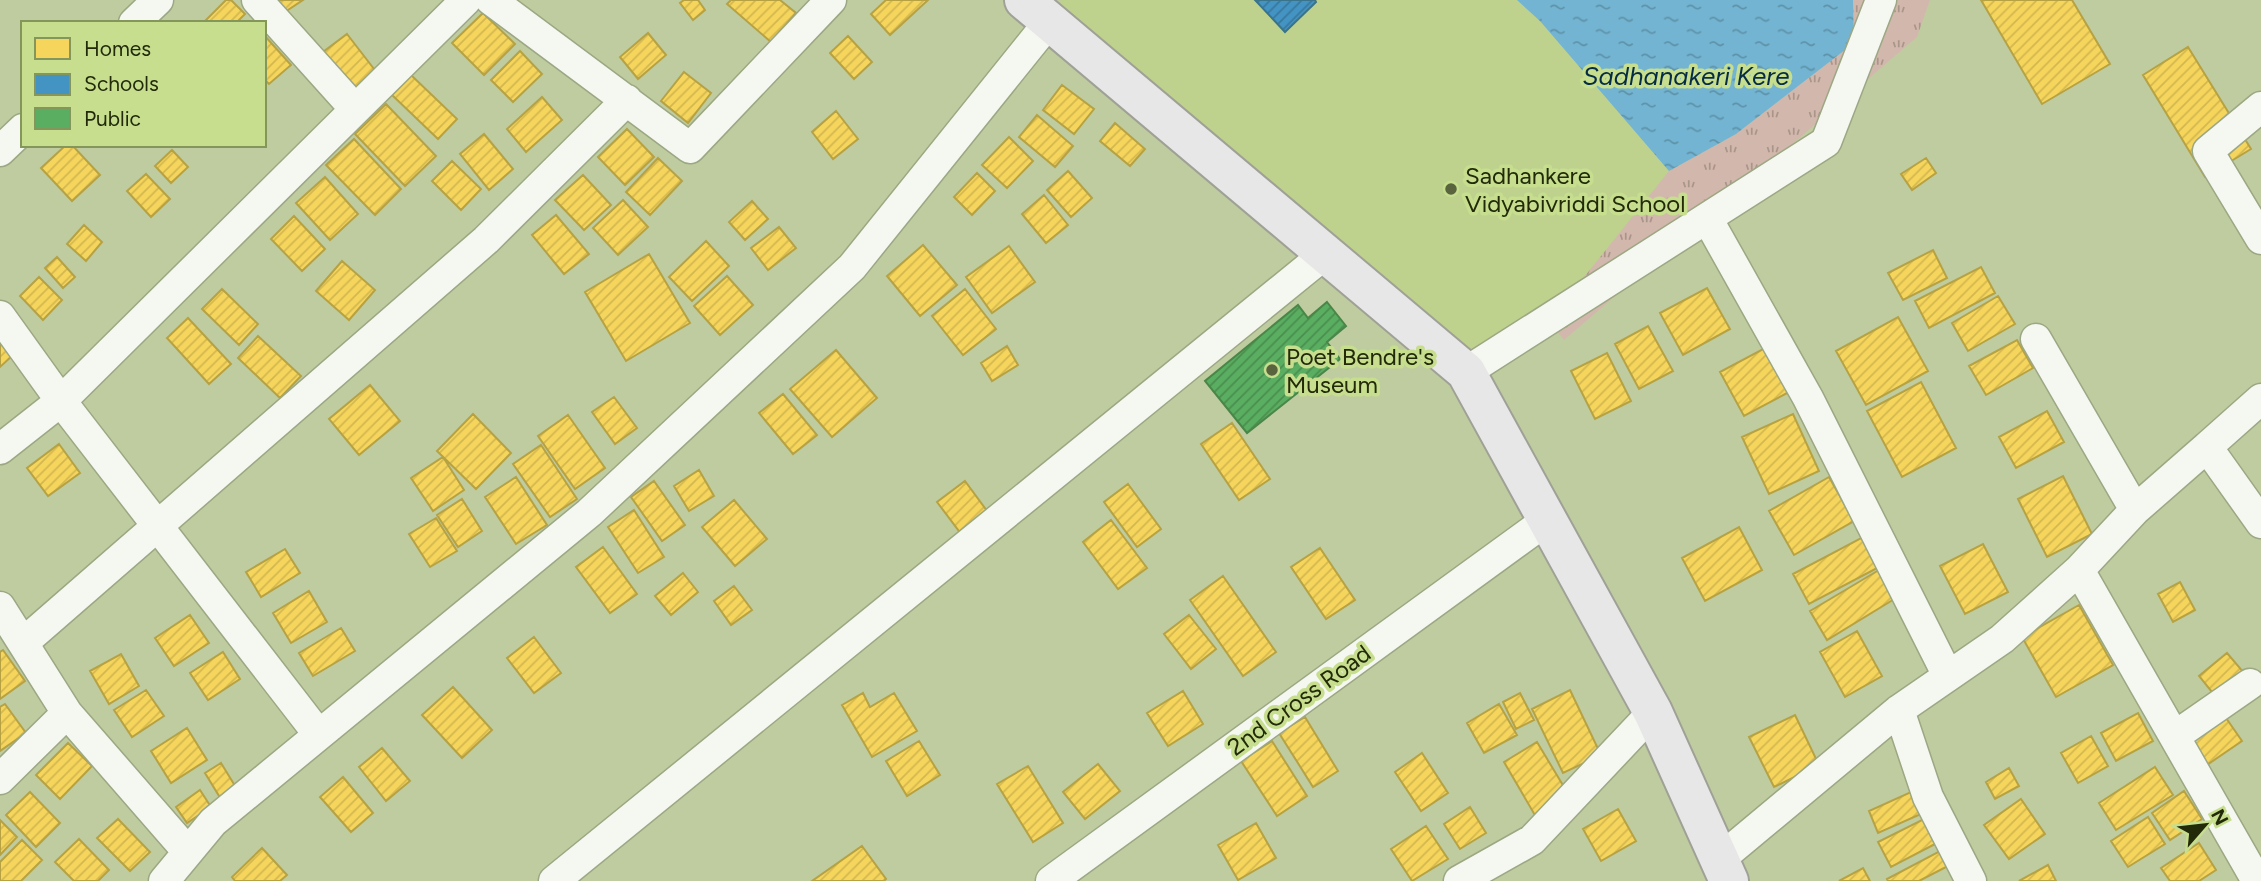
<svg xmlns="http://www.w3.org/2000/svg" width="2261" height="881" font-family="Figtree,sans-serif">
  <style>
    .built { fill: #bed28e }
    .park { fill: url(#park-tufts) }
    .water { fill: url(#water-ripples) }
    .homes { fill: url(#homes-hatch); stroke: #b6a243; stroke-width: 2 }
    .schools { fill: url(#schools-hatch); stroke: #39748b; stroke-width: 2 }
    .public { fill: url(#public-hatch); stroke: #498647; stroke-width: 2 }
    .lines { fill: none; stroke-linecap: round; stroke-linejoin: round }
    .minor-casing { stroke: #9ca783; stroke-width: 33 }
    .major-casing { stroke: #9fa196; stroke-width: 42 }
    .minor { stroke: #f5f7f1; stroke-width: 30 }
    .major { stroke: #e8e7e7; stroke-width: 38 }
    .poi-dot { fill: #59633e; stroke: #c6de8e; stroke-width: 2.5 }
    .labels { text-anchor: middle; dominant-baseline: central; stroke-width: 7; stroke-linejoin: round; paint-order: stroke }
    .poi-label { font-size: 24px; fill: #222a09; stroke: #c6de8e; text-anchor: start }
    .street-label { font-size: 24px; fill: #222a09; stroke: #c6de8e }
    .water-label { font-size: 26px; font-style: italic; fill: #062c45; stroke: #c6de8e }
  </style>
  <defs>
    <pattern id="park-tufts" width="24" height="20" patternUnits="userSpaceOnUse" patternTransform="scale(1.75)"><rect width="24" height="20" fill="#d2b7ac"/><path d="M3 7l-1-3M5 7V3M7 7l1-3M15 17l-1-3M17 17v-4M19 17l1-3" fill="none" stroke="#aa958a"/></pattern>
    <pattern id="water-ripples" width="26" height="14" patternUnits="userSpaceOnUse" patternTransform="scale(1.75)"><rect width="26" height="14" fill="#73b4d2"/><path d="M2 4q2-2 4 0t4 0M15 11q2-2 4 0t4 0" fill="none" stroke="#5e93a9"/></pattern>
    <pattern id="homes-hatch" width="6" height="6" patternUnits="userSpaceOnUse" patternTransform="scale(1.75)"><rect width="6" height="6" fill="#f6d55c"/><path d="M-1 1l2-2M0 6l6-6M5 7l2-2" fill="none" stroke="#d3b74f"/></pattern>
    <pattern id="schools-hatch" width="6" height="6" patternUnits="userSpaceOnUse" patternTransform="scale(1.75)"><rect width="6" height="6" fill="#4393c3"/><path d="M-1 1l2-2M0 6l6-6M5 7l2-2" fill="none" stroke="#38789d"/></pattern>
    <pattern id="public-hatch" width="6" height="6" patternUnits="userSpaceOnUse" patternTransform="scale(1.75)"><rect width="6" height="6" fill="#5aae61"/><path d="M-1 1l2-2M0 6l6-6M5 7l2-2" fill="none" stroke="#4a8e4e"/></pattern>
  </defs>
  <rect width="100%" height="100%" fill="#bfcca0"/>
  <path class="built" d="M1062 0H1517L1540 21 1669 171 1549 321 1466 372 1049 22Z"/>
  <path class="park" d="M1853 0H1930L1917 37 1564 340 1549 321 1669 171 1736 134 1854 43Z"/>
  <path class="water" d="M1517 0H1853L1854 43 1736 134 1669 171 1540 21Z"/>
  <path class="homes" d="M226 0H231L245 14 236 23H203Z
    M276 0H303L285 12Z
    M684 0H698L705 10 693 20 680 3Z
    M731 0H780L796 13 771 42 727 4Z
    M886 0H928L890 35 871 14Z
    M1981 0H2072L2110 64 2042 104Z
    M483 13 515 44 484 75 452 43Z
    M648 33 666 55 638 79 620 57Z
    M347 34 381 78 357 97 323 52Z
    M264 35 291 65 269 84 264 79Z
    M848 36 872 62 854 79 830 53Z
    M2188 47 2251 149 2205 177 2143 75Z
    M520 51 542 74 513 102 491 80Z
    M684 72 711 93 688 123 661 101Z
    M411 75 457 119 438 139 392 95Z
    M1062 85 1094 109 1074 134 1043 110Z
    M542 97 562 120 526 152 507 129Z
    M386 104 436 156 405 186 355 134Z
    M836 111 858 139 833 159 812 132Z
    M1037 115 1073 146 1055 167 1019 137Z
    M1115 123 1145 149 1130 166 1100 141Z
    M627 129 654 157 625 185 598 157Z
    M484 134 513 169 489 190 460 154Z
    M1009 137 1033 161 1007 188 982 165Z
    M354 139 401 189 375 215 326 165Z
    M66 145H72L100 175 72 201 41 168Z
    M172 150 188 167 171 183 155 166Z
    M658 158 682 181 650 215 626 192Z
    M1926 158 1936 173 1912 190 1901 174Z
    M452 161 481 189 461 210 432 181Z
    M1068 171 1092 198 1071 217 1047 190Z
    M977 173 995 191 972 215 954 197Z
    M146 174 170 199 151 217 127 191Z
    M583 175 611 205 584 230 555 200Z
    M325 177 358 214 330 240 296 203Z
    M1044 195 1068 225 1046 243 1022 214Z
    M623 200 648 227 618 255 593 228Z
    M752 201 768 219 745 240 729 222Z
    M556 215 589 254 564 274 532 235Z
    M294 216 325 249 302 271 271 239Z
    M84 225 102 242 86 261 67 244Z
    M779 227 796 248 768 270 751 248Z
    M706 241 729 266 692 301 669 277Z
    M923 245 957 285 920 316 887 276Z
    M1009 246 1035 282 992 313 966 277Z
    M1933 250 1947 278 1903 300 1888 273Z
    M649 254 690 323 626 361 585 292Z
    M57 257 75 277 63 288 45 268Z
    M342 261 375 290 349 320 316 291Z
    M1981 267 1995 293 1929 328 1915 301Z
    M727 276 753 305 720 335 694 306Z
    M39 277 62 300 43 320 20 296Z
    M1707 288 1730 329 1683 355 1660 313Z
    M222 289 258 324 239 345 202 309Z
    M965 289 996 329 963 355 932 316Z
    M1998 296 2015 324 1968 351 1952 323Z
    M1898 317 1928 371 1866 405 1836 351Z
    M188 318 231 364 209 384 167 338Z
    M0 320 24 345 0 367Z
    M1648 326 1673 371 1639 389 1615 344Z
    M258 336 301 376 280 398 238 358Z
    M2017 340 2033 368 1986 395 1969 366Z
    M1007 346 1018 365 992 381 981 363Z
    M1765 348 1789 392 1744 416 1720 372Z
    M836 350 877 398 832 437 790 389Z
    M1607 353 1631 401 1595 419 1571 371Z
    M1921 382 1956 448 1902 477 1867 411Z
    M370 385 400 421 359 455 329 419Z
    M783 394 817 435 793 454 759 413Z
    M614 397 637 428 615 444 592 412Z
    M2047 411 2064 442 2016 468 1999 437Z
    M473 414 511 453 476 489 437 451Z
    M1793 414 1819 471 1769 494 1742 437Z
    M568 415 605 468 575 489 538 436Z
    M1232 423 1270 479 1239 500 1201 444Z
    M59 444 80 473 48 496 27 468Z
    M541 445 577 499 550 517 513 464Z
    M443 457 464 490 433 511 411 478Z
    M699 470 714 496 689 511 674 486Z
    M2063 476 2092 534 2047 557 2018 499Z
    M516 477 547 525 516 544 485 497Z
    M1829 477 1854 521 1794 555 1769 511Z
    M654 481 685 525 662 541 631 497Z
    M965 481 993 519 965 539 937 502Z
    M1128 484 1161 529 1137 547 1104 502Z
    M462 499 482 531 458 547 437 515Z
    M734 500 767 539 735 566 702 527Z
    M634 510 664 557 638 573 608 527Z
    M436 518 457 551 430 567 409 534Z
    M1111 520 1147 568 1118 589 1083 542Z
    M1739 527 1762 570 1705 601 1682 558Z
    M1865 536 1881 566 1809 604 1793 574Z
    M1983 544 2008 592 1965 614 1940 566Z
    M603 547 637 594 610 613 576 567Z
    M1320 548 1355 600 1326 619 1291 567Z
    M285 549 300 573 261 597 246 572Z
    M1879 570 1896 598 1827 640 1810 611Z
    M683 573 698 592 671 615 655 596Z
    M1223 576 1276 652 1243 676 1190 600Z
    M2180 582 2195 610 2173 622 2158 594Z
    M734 586 752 610 731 625 714 601Z
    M309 591 327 622 291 643 273 613Z
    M2079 605 2113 665 2056 697 2022 637Z
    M190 615 209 643 174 666 155 638Z
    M1189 615 1216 649 1191 669 1164 634Z
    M341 628 355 651 313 676 299 653Z
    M1857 631 1882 676 1845 697 1820 652Z
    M534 637 561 673 534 693 507 658Z
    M3 650 25 681 0 699V652Z
    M223 652 240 679 208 700 190 673Z
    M2227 653 2245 674 2216 697 2199 676Z
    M121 654 139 686 109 704 90 671Z
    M453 687 492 730 462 758 422 715Z
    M146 690 164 716 132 737 114 710Z
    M1570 690 1601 755 1563 773 1532 709Z
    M1183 691 1203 724 1168 746 1147 713Z
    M863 693 870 707 894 693 917 731 872 757 842 705Z
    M1520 693 1534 720 1516 729 1503 702Z
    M5 704 26 733 0 751V707Z
    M1499 704 1517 735 1484 753 1467 723Z
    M2138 713 2153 741 2116 761 2101 733Z
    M1795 715 1819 765 1774 787 1749 737Z
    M2224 715 2242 741 2204 767 2186 741Z
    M1305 717 1338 771 1313 787 1279 733Z
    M187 728 207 760 171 783 151 751Z
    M2091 736 2108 766 2078 783 2061 753Z
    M919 741 940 775 907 796 886 761Z
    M1272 741 1307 796 1277 816 1241 761Z
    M1537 742 1570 797 1536 817 1504 762Z
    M68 743 92 766 60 799 36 775Z
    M382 748 410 781 386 801 359 767Z
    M1422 753 1448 793 1421 811 1395 772Z
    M221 763 240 794 224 804 205 773Z
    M1098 764 1120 791 1085 819 1063 792Z
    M1028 766 1063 823 1033 842 997 784Z
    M2155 767 2173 795 2116 830 2099 803Z
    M2009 768 2019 786 1995 799 1986 782Z
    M343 777 373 813 351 832 320 797Z
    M200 790 211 807 187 823 176 807Z
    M2184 791 2202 819 2170 840 2152 813Z
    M30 792 60 823 36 847 6 815Z
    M1911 792 1921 814 1878 833 1869 811Z
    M2021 799 2045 834 2009 859 1984 825Z
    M1470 807 1486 833 1460 849 1444 824Z
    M1618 809 1636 841 1601 861 1583 829Z
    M2148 817 2165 844 2128 867 2111 841Z
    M118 819 150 852 130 871 97 838Z
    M1924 819 1937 843 1891 867 1878 842Z
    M0 820 17 837 0 855Z
    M1256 823 1276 858 1238 880 1218 845Z
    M1426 826 1448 859 1412 881 1391 849Z
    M79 839 109 870 98 881H74L55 862Z
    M22 840 42 860 21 881H0V862Z
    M2199 843 2216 870 2199 881H2170L2161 868Z
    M862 846 886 879 884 881H812Z
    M262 848 287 875 280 881H235L232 877Z
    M1940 851 1948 866 1919 881H1888L1887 879Z
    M2048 865 2056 881H2019Z
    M1863 868 1870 881H1839Z"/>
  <path class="schools" d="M1255 0H1315L1316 2 1285 32Z"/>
  <path class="public" d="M1327 302 1346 326 1327 342 1340 359 1247 433 1205 381 1298 305 1308 318Z"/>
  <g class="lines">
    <defs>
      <path id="minor" d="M257 0 355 109
        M491 0 690 148 831 0
        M134 23 158 0
        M2261 107 2208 151 2261 239
        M0 151 23 129
        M1707 218 1808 398 1948 676
        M0 316 61 401 319 735
        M2036 339 2135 510
        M1466 372 1826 142 1881 0
        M2207 447 2261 399
        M0 449 61 401 466 0
        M2079 570 2257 881
        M0 607 67 713
        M23 643 486 240 627 100
        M1899 710 1928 797 1971 881
        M2175 736 2250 684
        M0 779 67 713 188 852
        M1720 859 1899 710 2002 639 2079 570 2135 510 2207 447 2261 523
        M164 881 213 822 589 513 852 267 1049 22
        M554 881 1325 254
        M1051 881 1547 520
        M1459 881 1532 840 1653 712"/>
      <path id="major" d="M1024 0 1466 372 1653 712 1729 881"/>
    </defs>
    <use href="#minor" class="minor-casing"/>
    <use href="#major" class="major-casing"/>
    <use href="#minor" class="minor"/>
    <use href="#major" class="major"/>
  </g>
  <g class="poi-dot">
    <circle cx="1451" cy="189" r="7"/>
    <circle cx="1272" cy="370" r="7"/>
  </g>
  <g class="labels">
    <g class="poi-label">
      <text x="1465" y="175">Sadhankere<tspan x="1465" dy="28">Vidyabivriddi School</tspan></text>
      <text x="1286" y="356">Poet Bendre's<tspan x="1286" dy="28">Museum</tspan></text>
    </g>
    <g class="street-label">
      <text transform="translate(1299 700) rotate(-36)">2nd Cross Road</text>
    </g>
    <g class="water-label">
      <text x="1686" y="76">Sadhanakeri Kere</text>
    </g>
  </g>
  <rect x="21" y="21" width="245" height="126" fill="#c6de8e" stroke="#849659" stroke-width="2"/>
  <rect x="35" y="38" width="35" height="21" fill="#f6d55c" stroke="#849659" stroke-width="2"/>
  <text x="84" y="56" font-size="21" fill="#222a09">Homes</text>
  <rect x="35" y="74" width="35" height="21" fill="#4393c3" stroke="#849659" stroke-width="2"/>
  <text x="84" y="91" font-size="21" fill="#222a09">Schools</text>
  <rect x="35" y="108" width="35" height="21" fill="#5aae61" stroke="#849659" stroke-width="2"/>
  <text x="84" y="126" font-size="21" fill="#222a09">Public</text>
  <g transform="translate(2205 825) rotate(62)" stroke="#c6de8e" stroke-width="5" paint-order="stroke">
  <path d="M0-5L12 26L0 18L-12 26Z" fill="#222a09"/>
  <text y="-10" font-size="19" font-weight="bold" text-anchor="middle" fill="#222a09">N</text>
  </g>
</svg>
